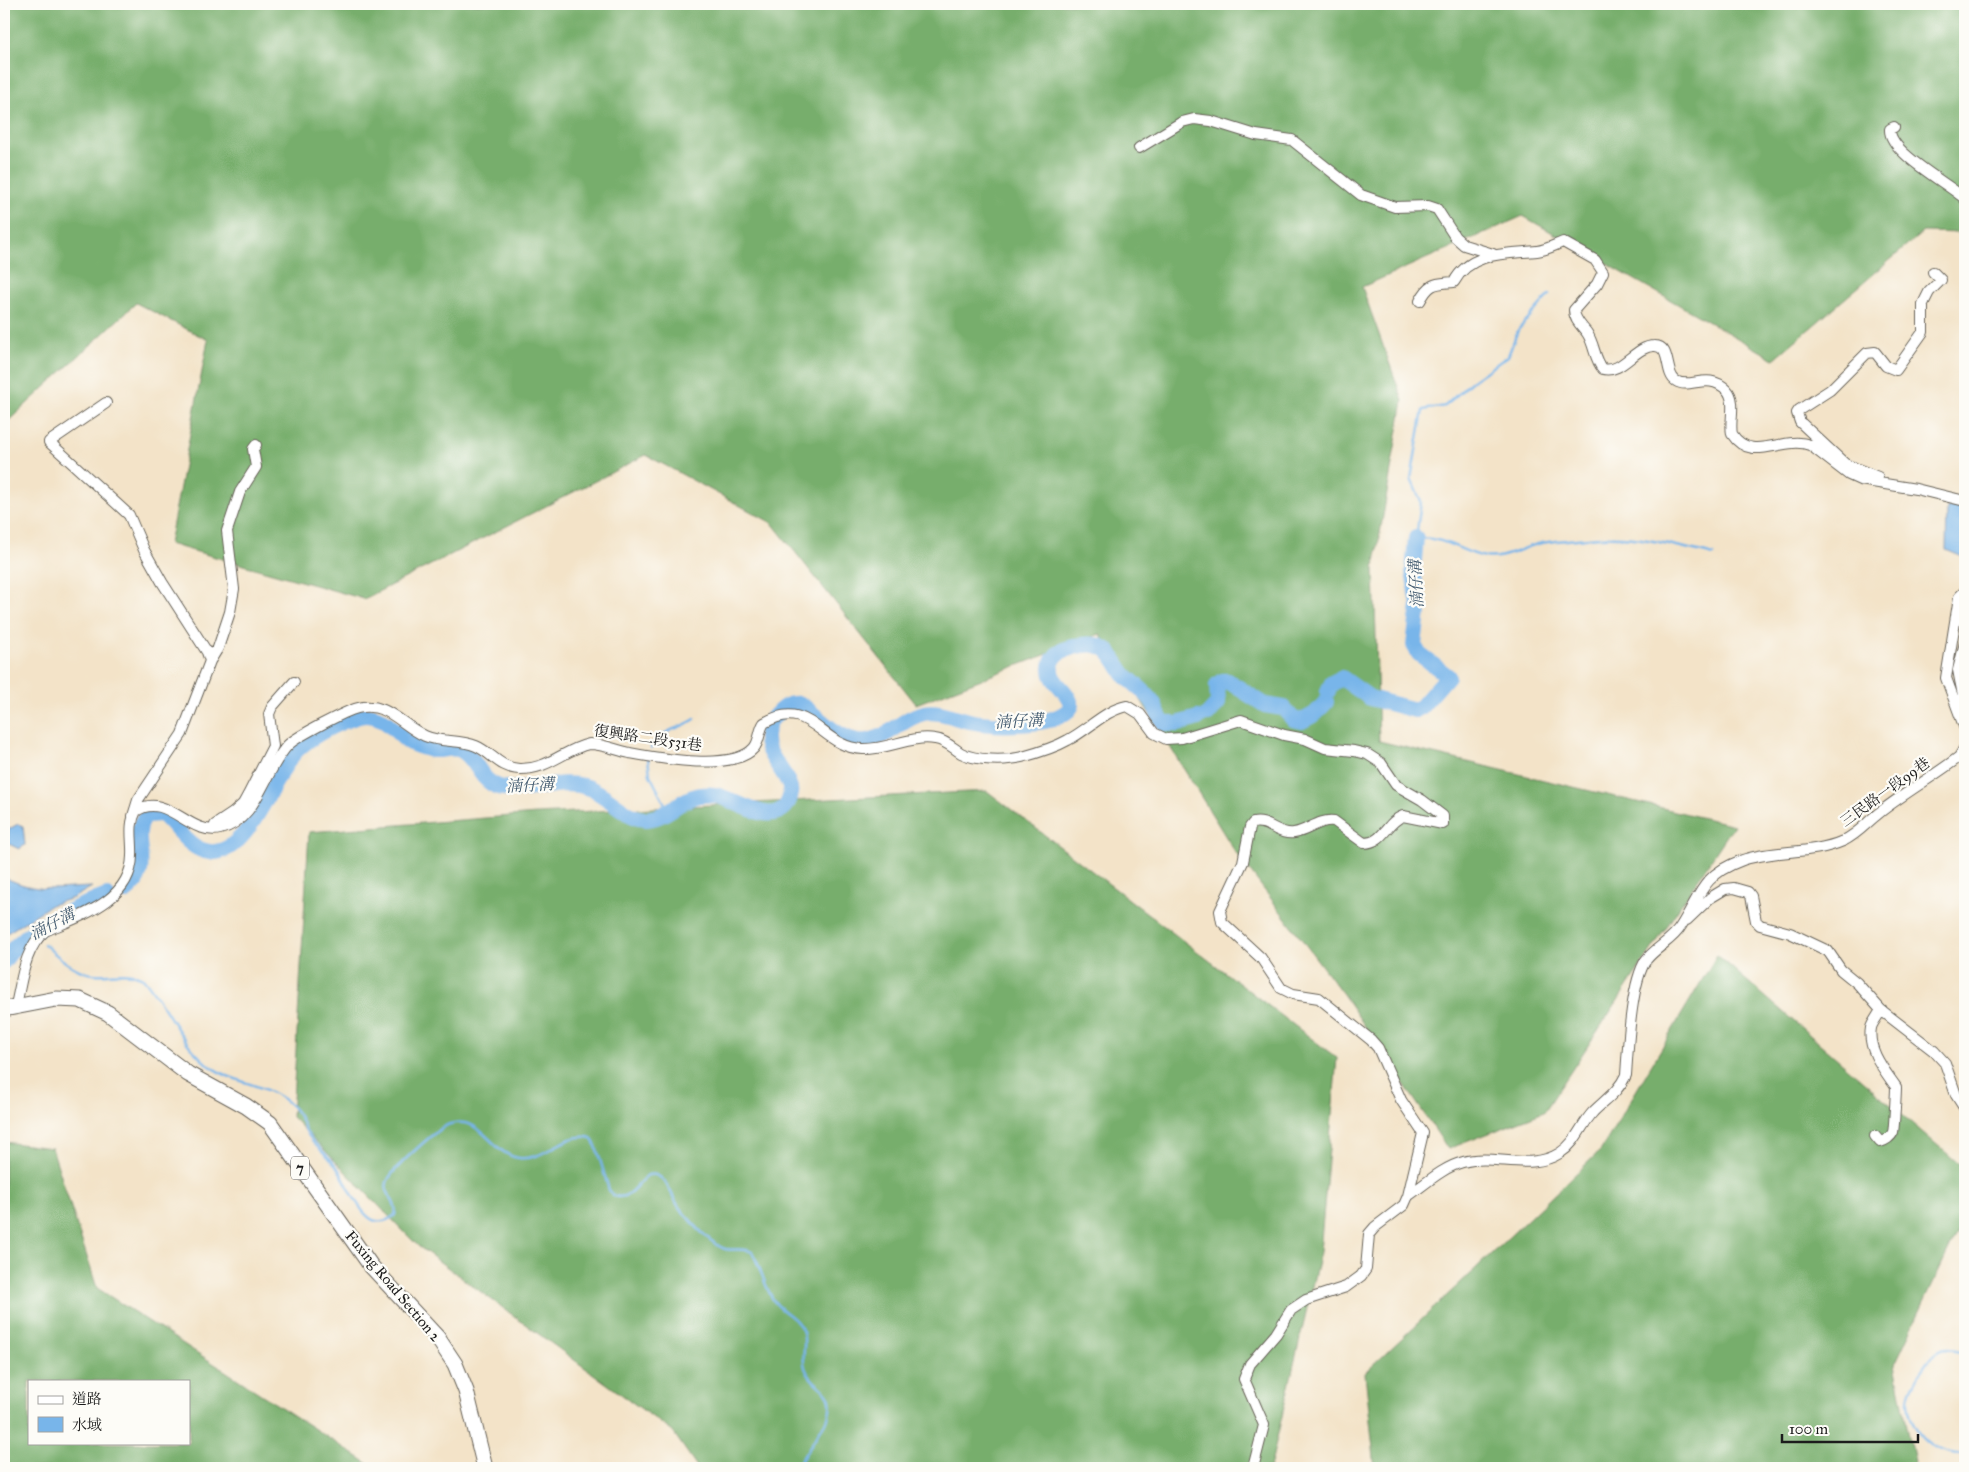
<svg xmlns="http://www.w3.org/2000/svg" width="1969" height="1472" font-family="'IM FELL Great Primer','Noto Serif TC',serif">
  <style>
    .forest { fill: #77ae6c; stroke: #4a6544; fill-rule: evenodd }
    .water { fill: #78b5ea; stroke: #4a6883 }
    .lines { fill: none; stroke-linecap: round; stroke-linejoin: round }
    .stream { stroke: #78b5ea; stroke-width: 2.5 }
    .river { stroke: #78b5ea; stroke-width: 16 }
    .street-casing { stroke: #676258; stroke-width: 12 }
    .primary-casing { stroke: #676258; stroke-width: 17 }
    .street { stroke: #fff; stroke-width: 10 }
    .primary { stroke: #fff; stroke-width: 15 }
    .labels { text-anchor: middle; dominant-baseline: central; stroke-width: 4.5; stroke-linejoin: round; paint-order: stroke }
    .shield { fill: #fdfcf7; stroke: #605f5e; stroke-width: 1 }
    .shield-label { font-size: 14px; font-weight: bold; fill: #1c1c1c }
    .street-label { font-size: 15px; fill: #1c1c1c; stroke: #fdfcf7 }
    .water-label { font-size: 16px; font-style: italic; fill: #41596e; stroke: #fdfcf7 }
  </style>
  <rect width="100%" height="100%" fill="#fdfcf7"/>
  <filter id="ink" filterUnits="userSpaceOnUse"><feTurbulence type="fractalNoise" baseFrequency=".02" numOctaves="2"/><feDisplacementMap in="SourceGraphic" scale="10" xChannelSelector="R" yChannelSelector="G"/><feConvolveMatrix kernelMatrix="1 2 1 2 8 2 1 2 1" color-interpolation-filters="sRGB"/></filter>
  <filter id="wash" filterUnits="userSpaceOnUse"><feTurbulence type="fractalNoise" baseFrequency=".0096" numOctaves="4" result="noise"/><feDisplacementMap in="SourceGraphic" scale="20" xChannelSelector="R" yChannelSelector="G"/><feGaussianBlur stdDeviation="1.12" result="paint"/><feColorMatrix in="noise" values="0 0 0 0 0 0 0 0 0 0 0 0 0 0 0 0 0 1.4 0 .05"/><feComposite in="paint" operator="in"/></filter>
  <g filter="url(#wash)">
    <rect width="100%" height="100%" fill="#f3e3c8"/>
    <path class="forest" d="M4 4H1965V233L1923 232 1774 359 1523 216 1362 287 1403 401 1374 568 1379 741 1734 825 1544 1112 1448 1149 1343 994 1234 850 1100 634 916 704 772 523 646 455 364 599 169 544 208 340 136 303 4 425Z
      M987 791 1337 1058 1320 1252 1270 1468H698L673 1432 418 1246 292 1117 309 832 536 814Z
      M1717 955 1965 1169V1215L1895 1364 1915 1468H1375L1365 1373 1601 1150Z
      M4 1142 52 1148 97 1288 375 1468H4ZM29 1381H189V1443H29Z"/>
    <path class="water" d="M1947 507H1965V558L1946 550Z
      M18 824 23 826 25 845 19 849 7 843 9 829Z
      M4 877C38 894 56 888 92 887L73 898 51 905 4 935Z"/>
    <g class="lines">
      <path class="stream" d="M1549 295 1518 330 1508 356 1471 382 1445 406 1423 410 1411 479 1421 502 1416 538C1448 537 1459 552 1485 557 1506 561 1528 543 1548 542 1566 540 1584 538 1601 537 1639 535 1678 546 1714 555
        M651 748C662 728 677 731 695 719
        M648 759 650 775 668 810
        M44 944C57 956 74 972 93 974 111 976 126 969 143 978 166 1005 178 1039 206 1063 232 1086 276 1082 297 1113 302 1120 304 1129 309 1136 317 1148 329 1156 337 1167 346 1180 359 1214 373 1220 381 1223 389 1220 395 1215 399 1202 381 1192 388 1180 394 1168 437 1128 450 1124 456 1122 463 1122 469 1124 488 1131 497 1155 519 1158 544 1162 566 1130 591 1138L596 1146 609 1190 614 1196C630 1201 636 1183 648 1175 667 1170 672 1201 682 1211 693 1223 710 1244 725 1249 735 1251 743 1247 752 1252 761 1267 764 1286 774 1301 782 1313 798 1317 803 1332 807 1344 800 1358 806 1370 815 1391 838 1387 828 1418L796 1468
        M1965 1352C1957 1350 1947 1347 1939 1351 1932 1354 1927 1362 1923 1368 1916 1377 1907 1392 1908 1403 1911 1435 1934 1455 1965 1454"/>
      <path class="river" d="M1328 691 1332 683 1342 678 1370 698 1415 710 1421 707 1448 676 1419 654 1414 645 1419 605 1413 571 1416 538
        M1208 714 1218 703 1217 685 1222 681H1228L1265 705 1283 708 1293 719 1302 721 1315 714 1326 702
        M773 718C781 709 788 702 800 704 818 716 836 738 858 741 885 744 900 718 924 713 939 710 955 718 969 721 992 726 1057 728 1071 707 1071 691 1049 683 1051 667 1052 658 1059 651 1067 649 1083 644 1102 640 1112 656 1117 662 1120 669 1125 675 1134 684 1145 691 1152 701 1158 709 1157 718 1165 724H1178L1198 718
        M125 892C158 870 125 836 147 815L162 814C176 826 189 850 210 852 250 856 272 774 297 750 312 735 338 722 359 716 381 710 393 730 408 742 413 745 422 747 428 749 438 753 451 745 461 750 477 758 479 781 499 787 527 795 558 778 587 787 606 793 627 819 645 819 670 819 684 790 714 795 732 797 768 826 785 807 807 779 755 758 768 728
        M4 961C8 955 13 948 19 943 42 921 77 907 107 896"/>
    </g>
  </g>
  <g filter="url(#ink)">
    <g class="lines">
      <defs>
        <path id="street" d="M1894 127 1890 129C1888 152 1949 184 1965 199
          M1139 148 1182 122 1194 119 1211 121 1256 135 1292 140 1361 195 1395 207 1428 206 1437 209 1455 237 1464 245 1493 254
          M1420 301C1430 282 1435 284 1454 282 1470 251 1508 254 1537 251 1546 250 1555 245 1563 242L1595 260 1603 272 1597 284 1574 310C1574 320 1582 326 1587 333 1595 345 1594 359 1603 369 1622 374 1635 346 1654 346 1672 345 1664 374 1676 381 1690 390 1708 371 1727 390 1737 401 1729 421 1732 434 1751 464 1783 435 1810 445L1849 475 1860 480 1916 489 1965 501
          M106 403 49 442 129 515 144 550 162 582 207 652 210 661 182 734 138 800 133 816
          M1878 477 1845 464 1800 422 1797 413 1799 410 1830 390 1867 353 1875 352 1886 366 1896 370 1923 332V304L1929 292 1941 280 1933 272
          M1965 591 1959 597 1946 678 1965 729
          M1965 643 1958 670 1965 705
          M210 661 218 648 230 612 234 589 227 531 240 492 256 467 253 449 256 445
          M215 825 233 813 243 804 248 795 273 746 269 714 272 707 294 682
          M1687 920 1710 898 1725 889 1734 888 1748 892 1751 896 1756 921 1760 925 1790 933 1828 951 1841 970 1857 983 1881 1010 1934 1051 1945 1063 1956 1095 1965 1109
          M16 1005C22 980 24 949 45 931 80 916 131 901 132 856 133 841 128 825 136 811 167 791 188 836 220 829 258 820 264 770 288 745 296 737 345 711 358 708 387 701 401 725 425 736 441 743 460 739 476 746 492 753 500 768 519 769 548 770 563 750 589 744 603 744 616 750 630 753 658 758 733 772 754 748 760 741 759 730 764 723 811 696 820 748 863 749 887 750 911 735 935 739 945 740 953 748 961 753 976 761 1006 761 1022 757 1037 753 1054 748 1068 740 1088 730 1105 710 1127 706L1140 714 1154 733 1166 739 1182 738 1241 720 1284 735 1305 739 1325 748 1354 751 1367 754 1381 763 1396 785 1422 800 1443 816V824L1403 816C1386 822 1384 843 1364 843L1334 821C1319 819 1308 831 1294 833 1279 836 1267 819 1253 823L1250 827 1243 862 1220 911 1222 922 1261 958 1281 988 1293 994 1319 998 1371 1040 1378 1048 1401 1100 1423 1133 1408 1196 1404 1205 1375 1227 1369 1234 1366 1269 1361 1276 1346 1287 1306 1300 1291 1310 1276 1334 1250 1364 1244 1379 1264 1425 1253 1468
          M1875 1136 1880 1142C1885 1141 1891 1137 1893 1132 1894 1129 1896 1092 1896 1087 1885 1071 1867 1050 1871 1028 1872 1023 1878 1016 1881 1010
          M1408 1196C1424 1185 1443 1167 1463 1162 1495 1153 1530 1172 1560 1153 1576 1143 1581 1125 1593 1112 1605 1100 1619 1091 1626 1075 1628 1047 1631 982 1646 960 1656 947 1673 940 1681 926 1700 896 1702 875 1740 861 1773 849 1811 855 1843 841 1858 834 1866 823 1879 813 1904 793 1933 777 1959 757L1965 747"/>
        <path id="primary" d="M4 1009 56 999 80 1000 108 1013 188 1074 246 1106 270 1123 371 1266 437 1337 455 1364 466 1391 485 1468"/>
      </defs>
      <use href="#street" class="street-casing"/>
      <use href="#primary" class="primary-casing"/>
      <use href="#street" class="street"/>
      <use href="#primary" class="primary"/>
    </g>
  </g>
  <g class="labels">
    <rect class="shield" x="291" y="1156.5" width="18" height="23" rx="4"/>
    <g class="shield-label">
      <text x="300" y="1168">7</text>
    </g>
    <g class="street-label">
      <text transform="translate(648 738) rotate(8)">復興路二段531巷</text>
      <text transform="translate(1885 792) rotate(-36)">三民路一段99巷</text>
      <text transform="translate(393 1286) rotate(50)">Fuxing Road Section 2</text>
    </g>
    <g class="water-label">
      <text transform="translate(1416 584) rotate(-93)">湳仔溝</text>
      <text transform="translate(1019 721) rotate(-3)">湳仔溝</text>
      <text transform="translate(530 785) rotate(-3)">湳仔溝</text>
      <text transform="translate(52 924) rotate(-28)">湳仔溝</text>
    </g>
  </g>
  <rect width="1969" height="1472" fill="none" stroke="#fdfcf7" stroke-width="20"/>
  <rect x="28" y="1380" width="162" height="65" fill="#fdfcf7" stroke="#a3a29f"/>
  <rect x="38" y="1396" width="25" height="8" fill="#ffffff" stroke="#a3a29f"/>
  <text x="72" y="1404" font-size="15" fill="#1c1c1c">道路</text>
  <rect x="38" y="1417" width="25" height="15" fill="#78b5ea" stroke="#a3a29f"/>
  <text x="72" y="1430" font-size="15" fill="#1c1c1c">水域</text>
  <path d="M1782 1434v8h136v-8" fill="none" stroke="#1c1c1c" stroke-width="2.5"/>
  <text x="1789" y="1434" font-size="15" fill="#1c1c1c" stroke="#fdfcf7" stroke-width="4" paint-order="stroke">100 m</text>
</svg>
